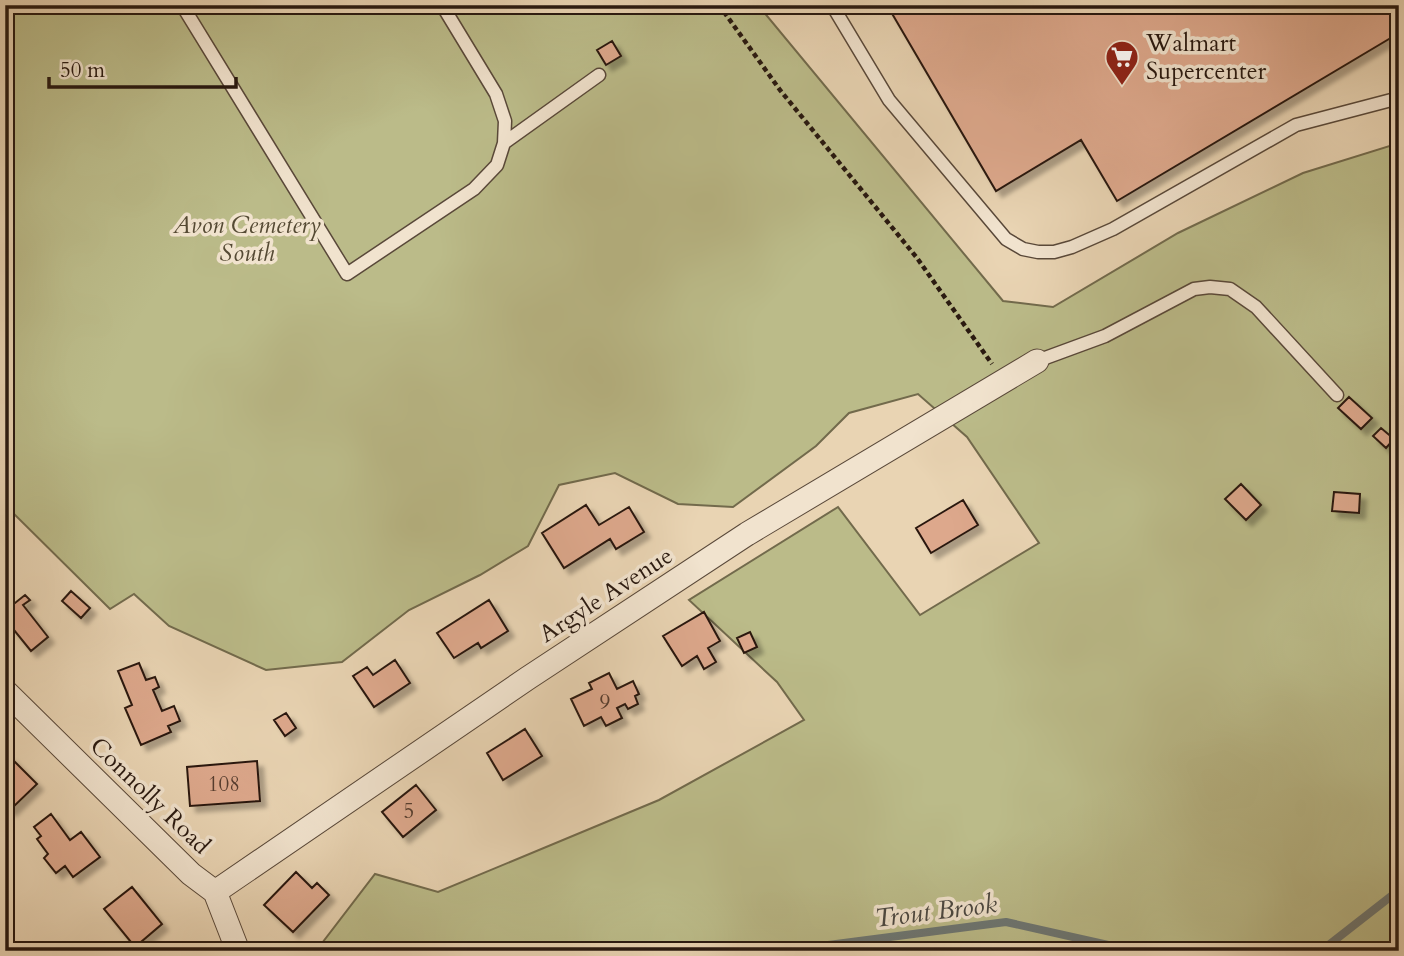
<svg xmlns="http://www.w3.org/2000/svg" width="1404" height="956" font-family="Cardo,serif">
  <style>
    .green { fill: #bbbb89; stroke: #726a4c; stroke-width: 2 }
    .lines { fill: none; stroke-linecap: round; stroke-linejoin: round }
    .stream { stroke: #6d7774; stroke-width: 8 }
    .building { fill: #dda88c; stroke: #291910; stroke-width: 2; filter: url(#shadow) }
    .lane-casing { stroke: #594839; stroke-width: 15 }
    .street-casing { stroke: #594839; stroke-width: 25 }
    .path { stroke: #291910; stroke-width: 4.5; stroke-dasharray: 5 3.5; stroke-linecap: butt }
    .lane { stroke: #f1e3ce; stroke-width: 12 }
    .street { stroke: #f1e3ce; stroke-width: 23 }
    .labels { text-anchor: middle; dominant-baseline: central; stroke-width: 7; stroke-linejoin: round; paint-order: stroke }
    .number-label { font-size: 21px; fill: #563d2f }
    .poi-label { font-size: 24px; fill: #291910; stroke: #f1e3ce; text-anchor: start }
    .park-label { font-size: 24px; font-style: italic; fill: #554a34; stroke: #f1e3ce }
    .street-label { font-size: 24px; fill: #291910; stroke: #f1e3ce }
    .water-label { font-size: 26px; font-style: italic; fill: #4b4842; stroke: #f1e3ce }
  </style>
  <defs>
    <filter id="shadow"><feDropShadow dx="6" dy="6" stdDeviation="2" flood-color="#0004"/></filter>
  </defs>
  <rect width="100%" height="100%" fill="#e9d4b3"/>
  <filter id="stains"><feTurbulence type="fractalNoise" baseFrequency=".00286" numOctaves="4"/><feColorMatrix values="0 0 0 0 .2 0 0 0 0 .09 0 0 0 0 .02 0 0 0 .5 -.17"/></filter>
  <radialGradient id="worn" r=".72"><stop offset=".6" stop-color="#630" stop-opacity="0"/><stop offset="1" stop-color="#630" stop-opacity=".3"/></radialGradient>
  <path class="green" d="M5 5H758L1003 301 1053 307 1178 233 1303 173 1399 143V951H316L375 874 438 892 659 800 804 720 777 682 689 600 838 507 920 615 1039 543 967 437 918 394 849 413 816 446 733 507 678 504 615 473 559 485 528 546 480 575 409 610 342 662 266 670 169 626 134 594 110 609 5 505Z"/>
  <g class="lines">
    <path class="stream" d="M782 951 1006 922 1135 951
      M1321 951 1399 890"/>
  </g>
  <path class="building" d="M887 5H1399V33L1117 201 1081 140 996 191Z
    M612 41 621 56 606 65 597 50Z
    M1349 397 1372 418 1361 429 1338 408Z
    M1381 428 1394 439 1386 448 1373 436Z
    M1241 484 1261 505 1246 520 1225 499Z
    M1334 492 1360 494 1359 513 1332 511Z
    M963 500 978 525 931 553 916 528Z
    M586 505 599 525 629 507 644 532 616 549 610 539 564 568 542 533Z
    M71 591 90 608 81 618 62 601Z
    M25 595 30 600 23 605 48 637 31 651 5 619V611Z
    M489 600 508 631 481 648 478 643 454 658 437 633Z
    M704 612 720 641 708 648 716 662 704 669 697 656 682 666 663 636Z
    M750 632 757 647 744 653 737 638Z
    M395 660 410 683 374 707 353 676 367 667 373 675Z
    M139 663 146 680 155 677 159 687 153 690 162 711 174 706 180 721 168 726 171 732 141 745 125 708 132 705 118 671Z
    M609 673 617 689 633 681 639 694 635 696 638 704 628 709 625 704 617 708 622 718 606 726 601 717 584 726 571 699 592 689 589 683Z
    M286 713 296 728 285 736 274 720Z
    M525 729 542 756 503 780 487 753Z
    M9 756 37 784 10 810 5 806V797L12 791 5 783V759Z
    M257 761 260 801 190 806 187 767Z
    M416 785 436 810 403 837 382 812Z
    M51 814 70 840 81 832 100 857 73 877 65 866 56 873 44 858 48 854 37 839 41 836 34 827Z
    M296 872 312 888 317 883 329 895 293 932 264 905Z
    M132 887 162 924 135 947 104 909Z"/>
  <g class="lines">
    <defs>
      <path id="lane" d="M182 5 347 274 474 189 497 165 504 143 505 121 496 94 442 5
        M832 5 889 100 1006 239 1023 249 1038 252H1054L1072 247 1113 229 1296 125 1399 98
        M504 143 599 75
        M1037 361 1105 336 1194 289 1210 287 1230 289 1256 307 1337 395"/>
      <path id="street" d="M5 691 191 874 215 892 238 951
        M215 892 528 678 747 534 1037 361"/>
    </defs>
    <use href="#lane" class="lane-casing"/>
    <use href="#street" class="street-casing"/>
    <path class="path" d="M719 5 780 90 917 258 992 364"/>
    <use href="#lane" class="lane"/>
    <use href="#street" class="street"/>
  </g>
  <defs>
    <symbol id="supermarket-pin" viewBox="-11 -11 22 30"><path d="M0 17L-7.5 6A9.5 9.5 0 1 1 7.5 6Z" fill="#8f2418" stroke="#f1e3ce"/><path d="M-6-5.5h2.5l.6 2H6L4.5 2H-2.5L-4.4-4H-6ZM-1.5 3.2a1.3 1.3 0 1 0 .1 0ZM3 3.2a1.3 1.3 0 1 0 .1 0Z" fill="#fff"/></symbol>
  </defs>
  <g fill-rule="evenodd">
    <use href="#supermarket-pin" x="1103" y="38" width="38" height="52"/>
  </g>
  <g class="labels">
    <g class="number-label">
      <text x="605" y="702">9</text>
      <text x="224" y="784">108</text>
      <text x="409" y="811">5</text>
    </g>
    <g class="poi-label">
      <text x="1146" y="43">Walmart<tspan x="1146" dy="28">Supercenter</tspan></text>
    </g>
    <g class="park-label">
      <text x="247" y="225">Avon Cemetery<tspan x="247" dy="28">South</tspan></text>
    </g>
    <g class="street-label">
      <text transform="translate(606 595) rotate(-33)">Argyle Avenue</text>
      <text transform="translate(150 796) rotate(44)">Connolly Road</text>
    </g>
    <g class="water-label">
      <text transform="translate(936 911) rotate(-7)">Trout Brook</text>
    </g>
  </g>
  <rect width="1404" height="956" fill="none" stroke="#e9d4b3" stroke-width="28"/>
  <rect x="7" y="7" width="1390" height="942" fill="none" stroke="#291910" stroke-width="3.5"/>
  <rect x="14" y="14" width="1376" height="928" fill="none" stroke="#291910" stroke-width="2"/>
  <path d="M49 77v10h187v-10" fill="none" stroke="#291910" stroke-width="3.5"/>
  <text x="60" y="77" font-size="21" fill="#291910" stroke="#f1e3ce" stroke-width="5" paint-order="stroke">50 m</text>
  <rect width="100%" height="100%" filter="url(#stains)"/>
  <rect width="100%" height="100%" fill="url(#worn)"/>
</svg>
